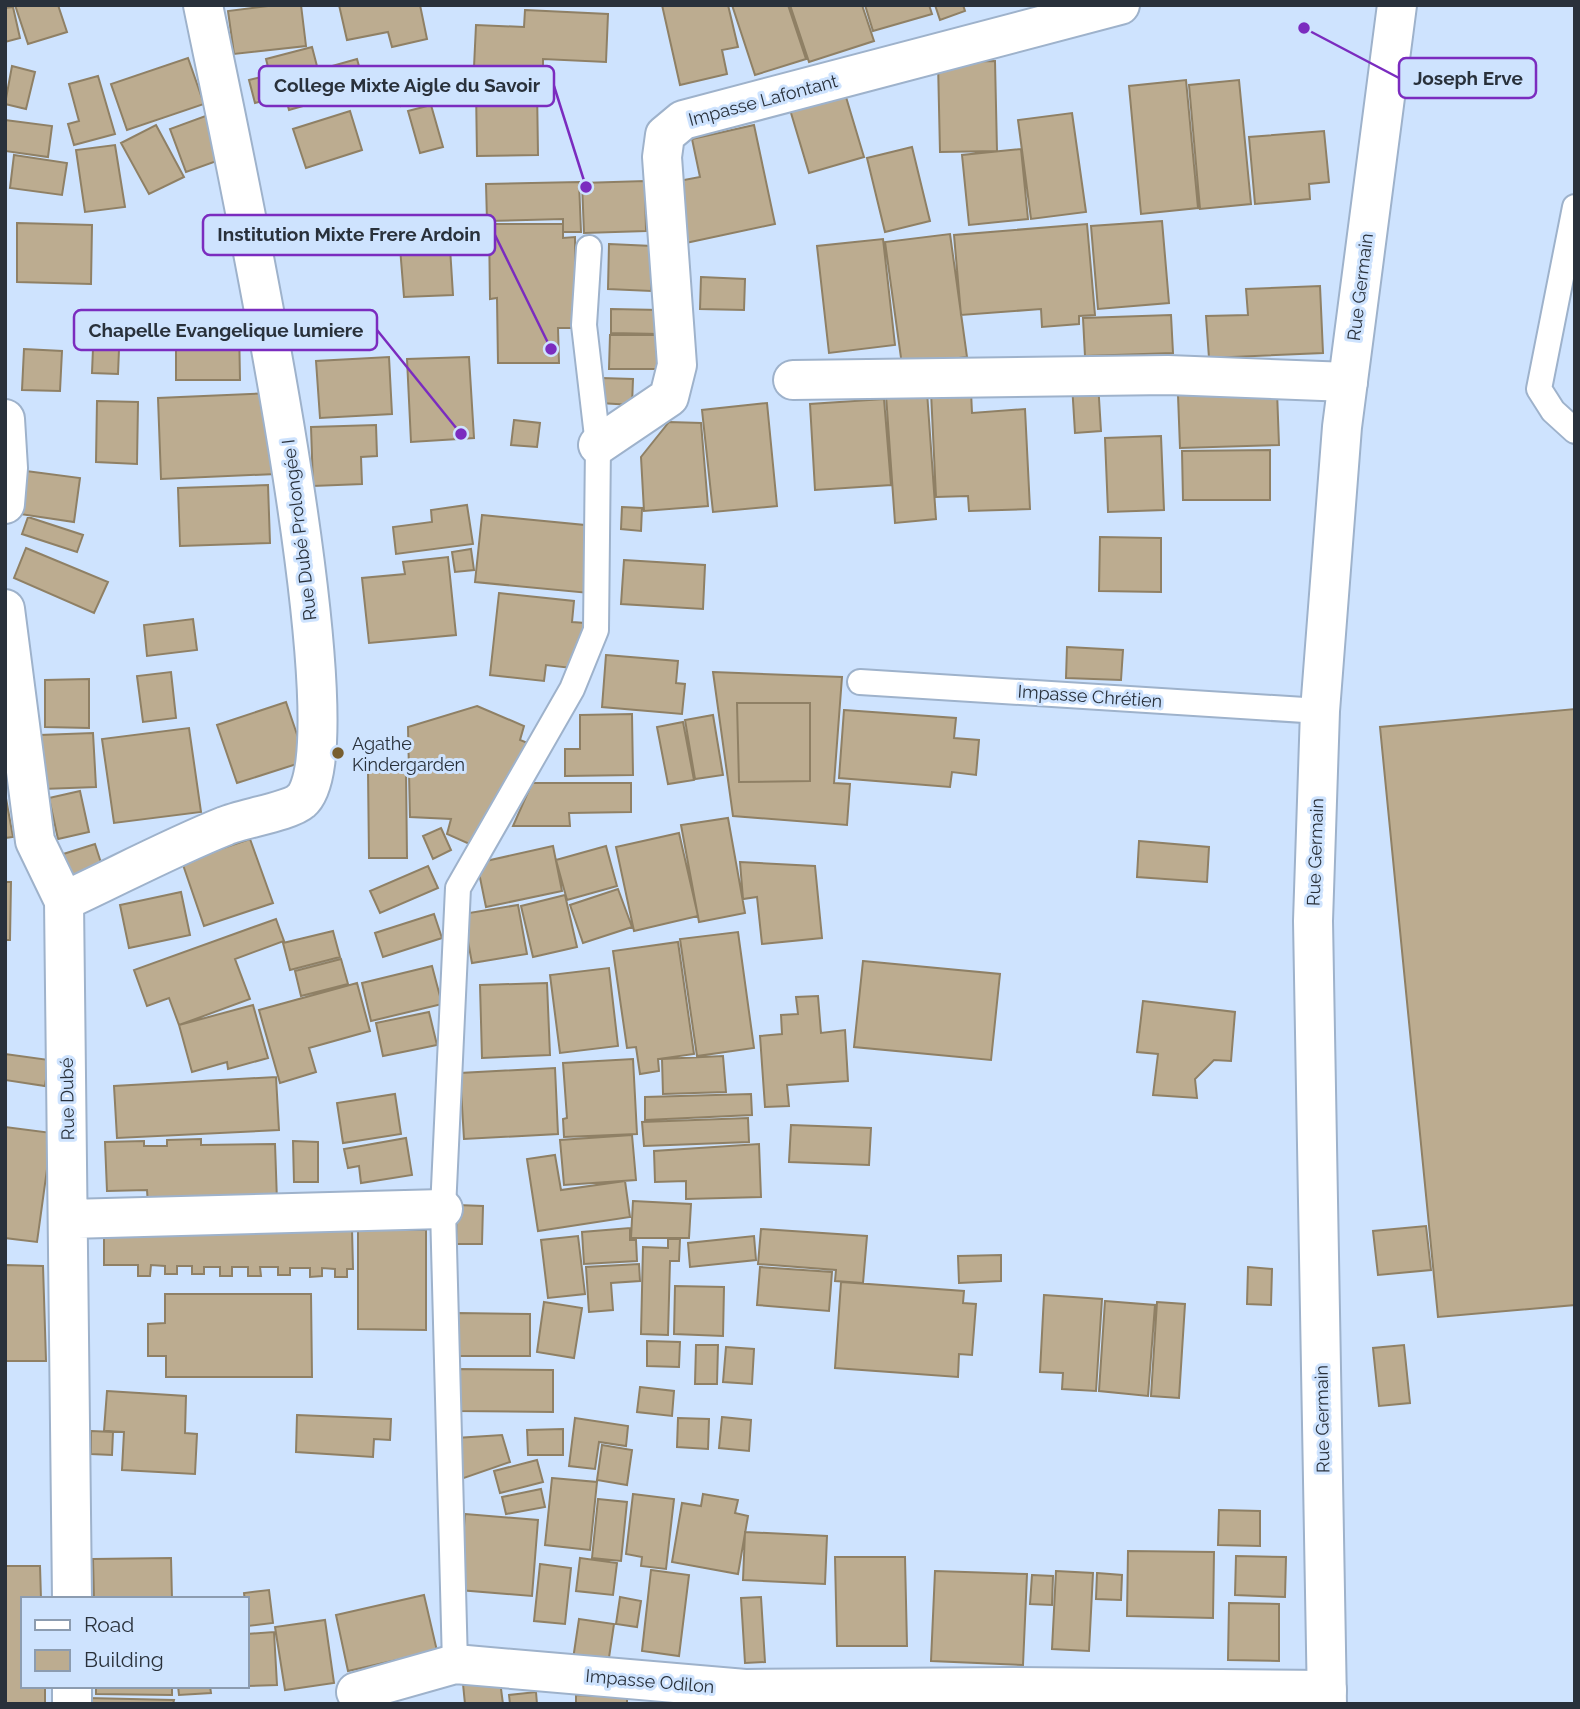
<svg xmlns="http://www.w3.org/2000/svg" width="1580" height="1709" font-family="Raleway,sans-serif">
  <style>
    .building { fill: #bcac90; stroke: #8f8065; stroke-width: 2; fill-rule: evenodd }
    .lines { fill: none; stroke-linecap: round; stroke-linejoin: round }
    .lane-casing { stroke: #9eb2cb; stroke-width: 28 }
    .street-casing { stroke: #9eb2cb; stroke-width: 42 }
    .secondary-casing { stroke: #9eb2cb; stroke-width: 42 }
    .lane { stroke: #fff; stroke-width: 24 }
    .street { stroke: #fff; stroke-width: 38 }
    .secondary { stroke: #fff; stroke-width: 38 }
    .poi-dot { fill: #775e2f; stroke: #cee3fe; stroke-width: 2.5 }
    .labels { text-anchor: middle; dominant-baseline: central; stroke-width: 6; stroke-linejoin: round; paint-order: stroke }
    .street-label { font-size: 18px; fill: #29313b; stroke: #cee3fe }
    .poi-label { font-size: 18px; fill: #29313b; stroke: #cee3fe; text-anchor: start }
    .leader { fill: none; stroke: #7b2cbf; stroke-width: 2.5 }
    .callout-dot { fill: #7b2cbf; stroke: #cee3fe; stroke-width: 2.5 }
    .callout { fill: #cee3fe; stroke: #7b2cbf; stroke-width: 2.5 }
    .callout-label { font-size: 19px; text-anchor: middle; font-weight: bold; fill: #29313b }
  </style>
  <rect width="100%" height="100%" fill="#cee3fe"/>
  <path class="building" d="M15 5H58L67 32 28 44Z
    M276 5H301L306 46 234 54 228 11Z
    M339 5H420L427 39 392 47 388 32 347 40Z
    M662 5H728L738 47 722 50 727 74 680 85Z
    M732 5H788L806 59 755 75Z
    M790 5H862L874 41 809 62Z
    M865 5H929L932 14 873 31Z
    M935 5H963L965 11 940 20Z
    M13 7 20 38 5 42V8Z
    M525 10 608 14 606 62 543 59V71L474 67 476 25 524 27Z
    M312 47 318 70 357 59 364 84 316 97 317 102 289 110 285 95 255 103 249 80 270 75 266 59Z
    M188 58 204 104 127 130 111 84Z
    M995 61 997 151 940 152 938 62Z
    M12 66 35 72 26 109 5 104Z
    M423 74 430 98 401 106 395 81Z
    M98 76 115 134 74 145 68 124 79 121 69 84Z
    M1186 80 1198 208 1141 214 1129 86Z
    M1239 80 1251 204 1200 209 1189 85Z
    M537 87 538 155 477 156 476 88Z
    M843 87 864 157 809 173 788 103Z
    M431 105 443 147 420 153 408 111Z
    M350 111 362 150 306 168 293 129Z
    M1072 113 1086 212 1031 219 1018 120Z
    M211 114 228 157 186 172 170 129Z
    M5 120 52 126 48 157 5 151Z
    M156 125 184 177 149 194 121 143Z
    M754 125 775 224 681 244 668 183 700 177 692 139Z
    M1324 131 1329 182 1309 184 1310 199 1255 204 1249 137Z
    M115 145 125 207 85 212 76 150Z
    M912 147 930 221 885 232 867 158Z
    M1021 149 1028 219 969 225 962 155Z
    M14 155 67 163 62 195 10 188Z
    M645 181 646 231 584 233 582 183Z
    M579 182 581 232H563V219L487 221 486 184Z
    M1162 221 1169 303 1098 309 1091 226Z
    M17 223 92 225 91 284 17 282Z
    M489 224H563V238L575 237 576 328H558L559 363H498L497 298 490 299Z
    M1087 224 1095 315 1079 316V324L1042 327 1041 309 961 315 954 235Z
    M449 232 453 295 404 297 399 235Z
    M950 234 967 357 902 365 885 242Z
    M883 239 895 345 829 353 817 246Z
    M609 244 652 246 651 291 608 289Z
    M701 277 745 279 744 310 700 309Z
    M1320 286 1323 353 1209 358 1206 316 1248 315 1246 289Z
    M611 309 660 310V334L611 333Z
    M1171 315 1173 353 1085 356 1083 318Z
    M94 324 120 325 118 374 92 373Z
    M239 326 240 380H176V327Z
    M610 335H662V369H609Z
    M24 349 62 351 60 391 22 390Z
    M389 357 392 414 320 418 316 361Z
    M469 357 474 438 411 442 407 359Z
    M601 378 633 379 632 405 600 403Z
    M1098 382 1101 431 1075 433 1072 384Z
    M971 391 972 413 1025 409 1030 509 969 511 968 496 936 497 931 392Z
    M1277 391 1279 445 1180 448 1178 395Z
    M927 392 936 519 895 523 886 395Z
    M273 393 276 474 161 479 158 398Z
    M884 399 891 485 815 490 810 404Z
    M97 401 138 402 137 464 96 462Z
    M767 403 777 506 713 512 702 410Z
    M514 420 540 423 537 447 511 445Z
    M669 422 701 423 708 506 644 511 641 457Z
    M376 425 377 456 361 457 362 484 313 486 311 427Z
    M1161 436 1164 510 1108 512 1105 438Z
    M1270 450V500H1183L1182 451Z
    M26 471 80 478 74 522 20 514Z
    M268 485 270 543 180 546 178 488Z
    M467 505 473 544 396 554 393 527 432 522 431 510Z
    M622 507 642 508 641 531 621 529Z
    M482 515 595 526 589 593 475 582Z
    M28 517 83 535 77 552 22 534Z
    M1100 537 1161 538V592L1099 591Z
    M26 548 108 582 94 613 14 578Z
    M471 549 474 570 455 572 452 552Z
    M448 557 456 635 369 643 362 578 405 574 403 562Z
    M624 560 705 565 703 609 621 604Z
    M499 593 574 601 572 622 585 623 580 669 546 665 544 681 490 675Z
    M193 619 197 650 147 656 144 625Z
    M1067 647 1123 650 1121 680 1066 678Z
    M606 655 678 661 676 683 685 684 682 714 602 707Z
    M171 672 176 718 143 722 137 676Z
    M713 672 842 677 834 783 850 784 847 825 733 816ZM737 703H810V781L739 782Z
    M89 679V728L45 727V680Z
    M286 702 306 761 237 783 217 725Z
    M737 703H810V781L739 782Z
    M477 706 524 726 520 740 530 744 474 846 447 834 451 819 410 817 408 727Z
    M1575 709V1305L1438 1317 1380 727Z
    M844 710 956 718 954 738 979 740 976 775 952 772 950 787 839 778Z
    M632 714 633 775 565 776V749H580V715Z
    M713 715 723 775 695 779 685 720Z
    M683 722 694 780 668 784 657 727Z
    M189 728 201 812 114 823 102 739Z
    M93 733 96 787 43 789 40 735Z
    M368 771H406L407 858H369Z
    M532 783H631V812L569 813 570 826H513Z
    M80 791 89 832 58 839 49 798Z
    M5 793 13 837 5 838Z
    M728 818 745 913 699 922 681 825Z
    M441 828 451 850 433 859 423 836Z
    M679 833 698 916 634 931 616 847Z
    M250 839 273 903 204 926 182 862Z
    M1139 841 1209 847 1207 882 1137 877Z
    M95 844 103 869 65 881 57 856Z
    M553 846 562 891 486 907 477 863Z
    M606 846 617 886 567 900 556 860Z
    M740 862 815 866 822 938 762 944 757 897 743 899Z
    M428 866 438 888 380 913 370 891Z
    M5 882H11L10 940H5Z
    M618 889 632 927 583 943 570 905Z
    M181 892 190 935 129 948 120 905Z
    M565 895 577 947 533 957 521 906Z
    M518 905 527 954 472 963 463 914Z
    M434 914 442 938 383 957 375 933Z
    M276 919 284 941 235 959 250 999 179 1025 169 998 147 1006 134 970Z
    M333 931 340 957 290 970 283 943Z
    M738 932 754 1048 697 1056 680 939Z
    M678 942 694 1054 658 1059 659 1071 640 1074 636 1047 627 1048 613 951Z
    M341 959 348 984 301 996 295 971Z
    M863 961 1000 974 991 1060 854 1047Z
    M432 966 442 1004 371 1021 362 983Z
    M609 968 618 1046 560 1053 550 975Z
    M357 983 370 1031 309 1048 316 1072 280 1083 259 1010Z
    M547 983 550 1055 482 1058 480 985Z
    M818 996 821 1033 845 1030 848 1081 787 1085 789 1106 765 1107 760 1036 782 1034 781 1015 798 1014 796 997Z
    M1143 1001 1235 1012 1231 1061 1214 1060 1195 1079 1197 1098 1153 1095 1158 1054 1137 1052Z
    M253 1005 268 1058 228 1069 227 1062 192 1072 179 1025Z
    M429 1012 437 1045 383 1056 376 1023Z
    M5 1054 49 1060 45 1086 5 1080Z
    M723 1056 726 1092 663 1094 662 1059Z
    M633 1059 637 1134 564 1137 563 1119 567 1118 563 1063Z
    M555 1068 558 1134 464 1139 460 1073Z
    M276 1077 279 1130 117 1138 114 1086Z
    M395 1094 401 1134 343 1143 337 1103Z
    M751 1094 752 1115 645 1120V1097Z
    M748 1118 749 1142 644 1146 642 1122Z
    M791 1125 871 1128 869 1165 789 1162Z
    M5 1127 52 1133 37 1242 5 1238Z
    M632 1135 636 1180 564 1185 560 1140Z
    M406 1138 412 1175 361 1183 359 1166 348 1168 344 1149Z
    M201 1139V1145L275 1144 277 1201 148 1205 147 1190 107 1191 105 1142 144 1141V1146H167V1140Z
    M293 1141 318 1142V1182H294Z
    M759 1144 761 1197 686 1199V1181L655 1182 654 1151Z
    M555 1155 561 1190 625 1181 630 1217 538 1231 527 1159Z
    M633 1201 691 1204 689 1238H631Z
    M457 1205 483 1206 482 1244H456Z
    M1426 1226 1431 1270 1378 1275 1373 1231Z
    M104 1228 352 1229 353 1269H347V1277H335V1269L322 1268V1276L310 1277V1268H290V1275H278V1267H260L261 1276H248V1267H232V1276H220V1267H204V1274H192V1266H177V1274H165V1266L151 1265 150 1276H138V1265H104Z
    M630 1228V1240H636L637 1261 584 1264 582 1232Z
    M761 1229 867 1236 863 1283 835 1281 836 1270 758 1264Z
    M358 1230H426V1330L358 1329Z
    M578 1236 585 1294 548 1298 541 1240Z
    M754 1236 756 1260 690 1267 688 1243Z
    M668 1239H680L679 1261H670L668 1335 641 1334 643 1247 668 1248Z
    M1001 1255V1281L959 1283 958 1256Z
    M639 1264 640 1281 611 1283 613 1310 589 1312 586 1267Z
    M5 1265 43 1266 46 1361H5Z
    M760 1267 832 1272 829 1311 757 1305Z
    M1248 1267 1272 1269 1271 1305 1247 1304Z
    M841 1282 964 1291 963 1303 976 1304 972 1355 959 1354 958 1377 835 1368Z
    M675 1286 724 1287 723 1336 674 1334Z
    M165 1294H311L312 1377H166V1356H148V1324L165 1323Z
    M1044 1295 1102 1299 1096 1391 1062 1389 1063 1373 1040 1372Z
    M1105 1301 1155 1305 1148 1396 1099 1391Z
    M544 1302 582 1308 574 1358 537 1352Z
    M1157 1302 1185 1304 1179 1398 1151 1396Z
    M457 1313 530 1314V1356H457Z
    M647 1341 680 1342 679 1367 647 1366Z
    M696 1345H718L717 1384H695Z
    M1404 1345 1410 1403 1379 1406 1373 1348Z
    M726 1347 754 1349 752 1384 723 1382Z
    M456 1369 553 1370V1412L456 1411Z
    M640 1387 674 1391 672 1416 637 1412Z
    M107 1391 186 1396 185 1433 197 1434 195 1474 122 1470 124 1432 104 1431Z
    M297 1415 391 1419 390 1440 374 1439 373 1457 296 1452Z
    M722 1417 751 1420 749 1451 719 1448Z
    M575 1418 628 1426 626 1446 599 1442 595 1469 569 1466Z
    M678 1418 709 1419 708 1449 677 1447Z
    M563 1429V1455H528L527 1430Z
    M91 1431 113 1432 112 1455 91 1454Z
    M502 1435 510 1462 461 1479 456 1438Z
    M602 1445 632 1450 627 1485 597 1480Z
    M537 1460 543 1482 500 1493 494 1471Z
    M552 1478 597 1482 590 1550 545 1545Z
    M541 1489 545 1507 506 1514 502 1497Z
    M633 1494 674 1499 666 1569 641 1566 642 1557 626 1554Z
    M703 1494 738 1500 735 1513 748 1516 738 1574 672 1562 682 1503 701 1506Z
    M598 1499 627 1502 621 1561 592 1558Z
    M1219 1510 1260 1511V1546L1218 1545Z
    M465 1514 538 1520 532 1596 459 1590Z
    M745 1532 827 1536 825 1584 743 1580Z
    M1128 1551 1214 1552 1213 1618 1127 1616Z
    M1236 1556 1286 1557 1285 1597 1235 1595Z
    M835 1557H905L907 1646H837Z
    M171 1558 172 1599H94L93 1559Z
    M580 1558 617 1563 613 1595 576 1591Z
    M540 1564 571 1568 565 1624 534 1621Z
    M5 1566H40L41 1599H23V1686H45V1704H5Z
    M651 1570 689 1575 679 1656 642 1651Z
    M935 1571 1027 1574 1023 1665 931 1661Z
    M1056 1571 1093 1573 1089 1651 1052 1649Z
    M1097 1573 1122 1575 1121 1600 1096 1599Z
    M1032 1575 1053 1576 1052 1605 1030 1604Z
    M269 1590 273 1623 248 1626 244 1593Z
    M424 1595 437 1651 348 1671 336 1615Z
    M620 1597 641 1601 637 1627 616 1624Z
    M761 1597 765 1662 745 1663 741 1598Z
    M1229 1603 1279 1604V1661L1228 1660Z
    M579 1619 614 1624 607 1671 572 1666Z
    M325 1620 334 1683 285 1690 275 1627Z
    M274 1632 277 1685 247 1686V1634Z
    M500 1681 503 1704H465L463 1684Z
    M96 1686H172V1695L96 1694Z
    M178 1686H210L211 1693 179 1695Z
    M536 1692 537 1704H510L509 1695Z
    M576 1695 627 1697V1704H576Z
    M87 1698 174 1700 173 1704H87Z"/>
  <g class="lines">
    <defs>
      <path id="lane" d="M1575 207 1539 389 1553 411 1575 431
        M860 682 1320 711
        M455 1664 443 1209 458 888 572 689 596 630 598 445 584 325 589 248"/>
      <path id="street" d="M793 380 1168 375 1348 382
        M5 419 8 468 5 504
        M598 445 669 397 677 365 662 157 665 135 683 120 1120 5
        M5 609 35 841 64 901 72 1599
        M64 901C118 876 170 848 225 826 241 819 290 811 301 801 365 748 224 110 203 5
        M69 1219 443 1209
        M72 1686V1704
        M356 1692 455 1664 745 1689 1014 1687 1327 1690"/>
      <path id="secondary" d="M1327 1704 1313 921 1320 711 1342 427 1397 5"/>
    </defs>
    <use href="#lane" class="lane-casing"/>
    <use href="#street" class="street-casing"/>
    <use href="#secondary" class="secondary-casing"/>
    <use href="#lane" class="lane"/>
    <use href="#street" class="street"/>
    <use href="#secondary" class="secondary"/>
  </g>
  <circle class="poi-dot" cx="338" cy="753" r="7"/>
  <g class="labels">
    <g class="street-label">
      <text transform="translate(763 100) rotate(-15)">Impasse Lafontant</text>
      <text transform="translate(1360 287) rotate(-83)">Rue Germain</text>
      <text transform="translate(299 530) rotate(-97)">Rue Dubé Prolongée I</text>
      <text transform="translate(1090 696) rotate(4)">Impasse Chrétien</text>
      <text transform="translate(1315 852) rotate(-88)">Rue Germain</text>
      <text transform="translate(67 1099) rotate(-91)">Rue Dubé</text>
      <text transform="translate(1322 1419) rotate(-91)">Rue Germain</text>
      <text transform="translate(650 1681) rotate(5)">Impasse Odilon</text>
    </g>
    <g class="poi-label">
      <text x="352" y="743">Agathe<tspan x="352" dy="21">Kindergarden</tspan></text>
    </g>
  </g>
  <path class="leader" d="M1304 28L1399 78M586 187L554 86M551 349L495 235M461 434L377 330"/>
  <g class="callout-dot">
    <circle cx="1304" cy="28" r="7"/>
    <circle cx="586" cy="187" r="7"/>
    <circle cx="551" cy="349" r="7"/>
    <circle cx="461" cy="434" r="7"/>
  </g>
  <g class="callout">
    <rect x="1399" y="58" width="137" height="40" rx="7"/>
    <rect x="259" y="66" width="295" height="40" rx="7"/>
    <rect x="203" y="215" width="292" height="40" rx="7"/>
    <rect x="74" y="310" width="303" height="40" rx="7"/>
  </g>
  <g class="callout-label">
    <text x="1468" y="85">Joseph Erve</text>
    <text x="407" y="92">College Mixte Aigle du Savoir</text>
    <text x="349" y="241">Institution Mixte Frere Ardoin</text>
    <text x="226" y="337">Chapelle Evangelique lumiere</text>
  </g>
  <rect width="1580" height="1709" fill="none" stroke="#29313b" stroke-width="14"/>
  <rect x="21" y="1597" width="228" height="91" fill="#cee3fe" stroke="#8c9cb0" stroke-width="2"/>
  <rect x="35" y="1620" width="35" height="10" fill="#ffffff" stroke="#8c9cb0" stroke-width="2"/>
  <text x="84" y="1632" font-size="21" fill="#29313b">Road</text>
  <rect x="35" y="1650" width="35" height="21" fill="#bcac90" stroke="#8c9cb0" stroke-width="2"/>
  <text x="84" y="1667" font-size="21" fill="#29313b">Building</text>
</svg>
